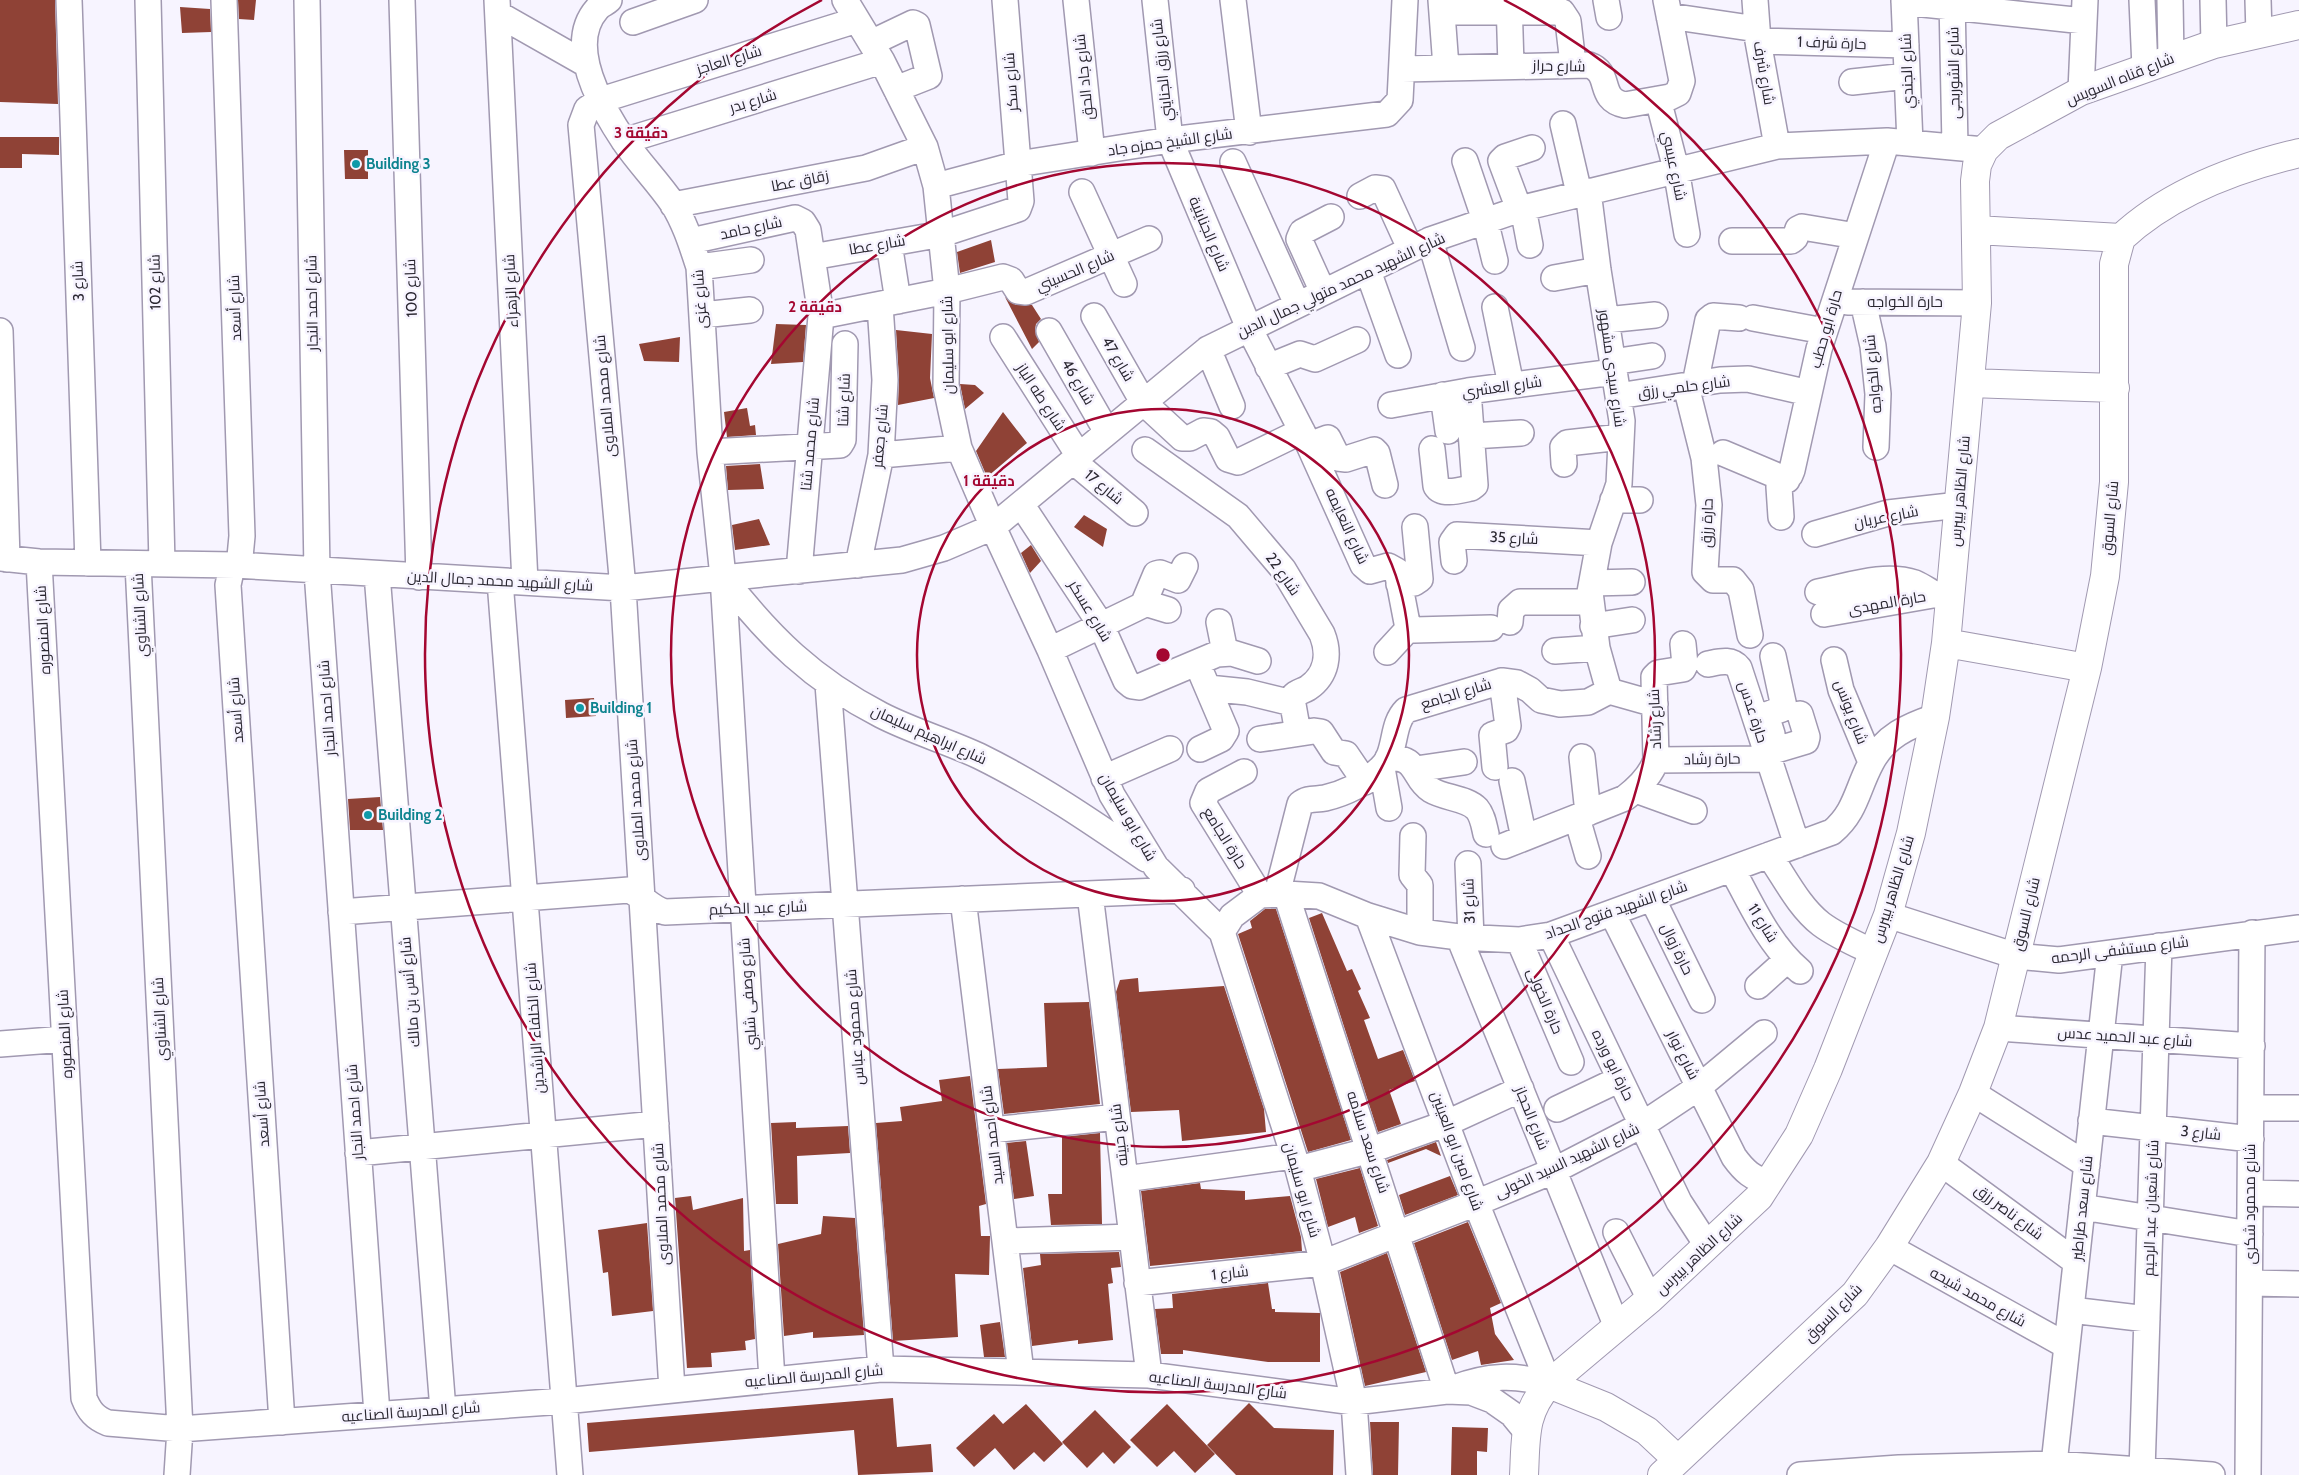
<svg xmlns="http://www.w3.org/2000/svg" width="2299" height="1475" font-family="Cabin,Cairo,sans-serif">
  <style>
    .building { fill: #8f4236 }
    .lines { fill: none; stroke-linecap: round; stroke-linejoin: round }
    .street-casing { stroke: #a199b1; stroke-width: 28 }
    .secondary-casing { stroke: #a199b1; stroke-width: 30 }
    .street { stroke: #fff; stroke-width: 25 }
    .secondary { stroke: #fff; stroke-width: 28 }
    .ring { fill: none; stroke: #a40731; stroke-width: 2.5 }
    .culture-dot { fill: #0f9aa8; stroke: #f7f4ff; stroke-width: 2 }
    .labels { text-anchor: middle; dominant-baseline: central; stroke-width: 5; stroke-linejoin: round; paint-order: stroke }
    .street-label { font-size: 15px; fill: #2a2731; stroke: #f7f4ff }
    .culture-label { font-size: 15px; font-weight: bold; fill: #0d838f; stroke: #f7f4ff; text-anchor: start }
    .centre { fill: #a40731; stroke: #f7f4ff; stroke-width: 2.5 }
    .ring-label { font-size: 15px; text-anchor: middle; font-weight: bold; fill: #a40731; stroke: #f7f4ff; stroke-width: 5; stroke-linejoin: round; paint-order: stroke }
  </style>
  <rect width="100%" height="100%" fill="#f7f4ff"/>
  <path class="building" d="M0 0H55L58 104 0 102Z
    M238 0H256L254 20 239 19Z
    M180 7 210 9 211 32 182 33Z
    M0 137H59V155L22 154V168H0Z
    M344 150H368V179H345Z
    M991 240 995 262 960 273 957 252Z
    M1005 297 1016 305H1032L1041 319 1036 324 1035 330 1039 342 1032 349Z
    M776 324 806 325 803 362 771 364Z
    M896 330 932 334 930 378 934 398 898 405 899 379Z
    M680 337 679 362 644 361 639 344Z
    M960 384 975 385 984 393 965 409Z
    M747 408 750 426 755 425 756 435 727 437 724 412Z
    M1003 412 1027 443 987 477 976 451Z
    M760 464 764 489 728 490 726 466Z
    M1084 515 1107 529 1103 547 1074 527Z
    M759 519 770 545 735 550 732 525Z
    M1031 545 1041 561 1030 573 1021 553Z
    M594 698 596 716 566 718 565 700Z
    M380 797 383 830H350L348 799Z
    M1265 909H1276L1351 1140 1308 1152 1238 934 1252 928 1250 921Z
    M1322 913 1347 971 1352 969 1361 989 1358 991 1370 1018 1364 1020 1378 1059 1403 1050 1415 1081 1389 1090 1401 1124 1378 1132 1309 918Z
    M1138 978 1139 992 1224 986 1264 1109 1266 1132 1182 1141 1179 1110 1131 1112 1116 992 1120 980Z
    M1089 1002 1100 1104 1004 1114 998 1069 1047 1067 1044 1003Z
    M970 1076 986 1204 979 1206 981 1236H990L989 1275 955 1274 958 1337 893 1341 876 1123 902 1121 900 1107 942 1101 939 1080Z
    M796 1122V1128L848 1126 850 1153 797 1156 798 1204H776L771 1123Z
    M1100 1133 1102 1224 1051 1225 1048 1194H1062V1137Z
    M1026 1141 1034 1196 1014 1199 1007 1143Z
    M1436 1142 1441 1156 1426 1149 1388 1163 1387 1160Z
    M1360 1168 1378 1226 1359 1233 1355 1217 1328 1227 1316 1179Z
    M1450 1176 1458 1195 1405 1215 1399 1195Z
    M1200 1183 1201 1189 1245 1191V1200L1290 1196 1301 1237 1302 1251 1150 1266 1141 1191Z
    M691 1196 693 1210 743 1198 744 1251 750 1250 755 1339 745 1341 746 1350 711 1353 712 1367 687 1368 675 1198Z
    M823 1216 855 1218 864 1335 813 1338V1332L784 1336 778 1244 821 1234Z
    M1468 1222 1501 1303 1490 1308 1495 1334 1514 1360 1481 1365 1478 1351 1452 1360 1414 1243Z
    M647 1223 653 1311 612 1316 608 1272 603 1273 598 1230Z
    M1119 1252 1121 1267 1111 1268 1113 1283 1108 1284 1113 1340 1078 1344V1340L1032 1346 1023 1268 1041 1265 1040 1254Z
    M1387 1253 1426 1372 1365 1386 1340 1272Z
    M1268 1283 1272 1309H1275V1312L1320 1313V1362H1268L1183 1350V1354H1161L1155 1309 1173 1308 1172 1294Z
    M1000 1322 1005 1357H984L980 1325Z
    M893 1398 897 1447 931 1444 933 1472 858 1475 854 1430 589 1452 587 1423Z
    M1249 1403 1274 1428 1334 1430 1333 1475H1236L1207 1445Z
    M1026 1404 1063 1444 1044 1462 1034 1452 1014 1470 995 1448 974 1467 956 1448 994 1414 1003 1424Z
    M1167 1404 1215 1454 1195 1473 1174 1451 1157 1467 1130 1440Z
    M1095 1410 1131 1447 1114 1464 1103 1452 1087 1468 1062 1442Z
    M1370 1422H1399L1398 1475H1373Z
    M1452 1427 1488 1428 1487 1452 1477 1451V1475H1451Z"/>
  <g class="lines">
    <defs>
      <path id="street" d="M69 0 88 563
        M148 0 162 564
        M224 0 242 536 240 557 231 571 228 585 282 1422
        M307 0 317 571 377 1414
        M402 0 419 577
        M497 0 525 582
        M609 0C606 3 600 5 597 9 565 45 602 108 624 141 639 163 658 182 673 204 685 223 692 246 699 267L710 452 723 577 772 1380
        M845 0 882 61 925 147 936 186 947 291 946 387 959 448 993 527 1050 650 1112 795 1156 867 1222 932 1298 1169 1323 1263 1354 1402 1359 1475
        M1076 0 1092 153
        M1155 0 1170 140 1249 328 1309 445 1363 565 1370 571 1388 566 1397 571 1407 623 1414 630 1491 628
        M1233 0 1249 132
        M1441 0 1446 67
        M1509 0 1511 66
        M1606 0 1609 17
        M1755 0 1758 41 1777 146
        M1904 0 1910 143
        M1952 0 1955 146
        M2142 0 2145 68
        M2170 0 2171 59
        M2213 0 2214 44
        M2258 0 2259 34
        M1904 2 2084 21
        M1442 12H1562L1568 21 1573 64
        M498 14 586 64
        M1669 16 1757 29
        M633 22 695 0
        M1758 41 1906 45
        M871 43 913 23 917 25 929 76 896 89
        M1402 69 1589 65C1613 73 1596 99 1625 105L1670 97 1678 93 1682 81 1666 0
        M1852 82 1907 76
        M2081 91 2085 0
        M1658 99 1676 169 1687 234
        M1563 124 1579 193
        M624 141 882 61
        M1465 161 1485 220 1495 261
        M1233 162 1297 304
        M936 186 1018 164 1170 140 1387 114 1400 100 1405 0
        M1588 191 1598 270 1622 421 1619 484 1599 543 1590 592 1597 648 1609 691
        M1082 192 1124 284
        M1360 196 1375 188 1383 189 1410 248
        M673 205 866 168 925 147
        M1523 208 1530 245
        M1519 209 1501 161 1505 157 1532 148
        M1430 240 1462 348
        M691 241 795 218 803 222 808 230 821 316 799 571
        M1732 241H1791L1795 238 1798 229 1802 227 1856 236
        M889 243 898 301
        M812 257 942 234 1018 209 1021 201 1005 0
        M699 267 751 260
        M1368 271 1398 355
        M1554 278 1598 270
        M1323 292 1299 239 1302 232 1331 217
        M1848 302 1977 303
        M1863 302 1873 346 1878 394 1876 447
        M1495 307 1511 385
        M702 315 750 310
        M821 316 947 291 1003 277 1011 280 1018 291 1026 292 1149 239
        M1094 316 1143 402 1182 438H1190L1203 431 1211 432 1217 437 1228 459 1238 462 1302 431
        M1753 318 1824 331
        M1606 320 1655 315
        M0 331 7 559
        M1049 331 1107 432
        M1003 337 1079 456
        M1208 349 1232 406
        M1612 362 1652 356
        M1268 367 1300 354 1315 359 1357 340
        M1695 384 1708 320 1713 316 1739 318
        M1686 386 1704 458 1709 505 1705 572 1713 580H1733L1741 590 1750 635
        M1443 395 1448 431
        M1618 396 1720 380 1748 379 1809 393
        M1391 405 1468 391 1614 372
        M1472 436 1521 433
        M1309 445 1328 438 1338 458 1346 459 1374 450 1377 453 1385 485
        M1432 449 1436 486C1442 496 1461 490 1471 488L1475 485 1468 391
        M1145 450 1238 516 1283 569 1322 634C1330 654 1327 675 1308 688 1301 692 1295 692 1292 699L1298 733
        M710 452 840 445 843 440 845 344
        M1723 453 1787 480
        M881 455 959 448
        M1073 461 1135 513
        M1564 464 1563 447 1567 443 1621 437
        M1613 500H1640
        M1021 504 1101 625 1126 681 1132 686 1139 687 1217 654 1232 653 1258 661
        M1781 517 1779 487 1790 475 1792 470 1819 349 1887 141
        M1815 534 1888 513 1959 505
        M0 558 39 562 235 565 623 588 902 560 944 548 993 527 1208 349 1430 240 1523 208 1777 146 1887 141 1984 150
        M1454 561 1452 542 1457 535 1599 543
        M39 562 84 1398C89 1411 95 1418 108 1423L180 1429 564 1401 881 1369 1149 1375 1354 1402 1447 1391 1471 1392 1492 1400 1512 1414 1526 1431
        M138 564 180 1429 177 1475
        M858 565 881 455 885 380 880 305
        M377 574 443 1410
        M723 577C769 637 813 680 881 715 912 731 947 741 979 756 1038 785 1092 822 1146 859
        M500 581 570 1475
        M1592 583 1632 582
        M1399 584 1414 583 1420 579 1415 527
        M1818 592C1849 586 1884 573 1915 583 1922 586 1929 591 1936 595
        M1145 603 1168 610
        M1824 614 1950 592
        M1219 622 1225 652
        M1510 622 1511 610 1520 602H1591
        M1593 626 1632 620
        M1050 650 1143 605 1156 574 1160 573 1178 580 1185 566
        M1555 651 1597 648
        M1387 652 1410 627
        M1834 660 1841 690 1871 762
        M1197 663 1226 731 1221 739 1200 749
        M1708 664C1719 662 1731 658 1739 668L1797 845
        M828 684 881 1369
        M1208 688 1247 692 1292 703
        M1260 739 1314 731 1321 732 1334 752 1346 754 1365 782
        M1767 739 1772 734 1766 715 1782 709 1784 707 1773 656
        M1766 753 1806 741 1807 737 1800 714
        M1582 757 1588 813
        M1388 758C1419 756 1412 778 1431 790 1444 798 1467 798 1477 809 1483 816 1484 826 1486 834
        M1656 760 1768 759
        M1495 767 1492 735 1506 730 1508 726 1502 681
        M1382 768 1389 808
        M1416 769 1464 762
        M1244 772 1208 791 1203 803 1260 895
        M1104 778 1170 749
        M1512 781 1524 838
        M1636 790 1694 811
        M1577 818 1588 856
        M1413 836 1412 875 1420 885V932
        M1504 846 1625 798C1638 788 1651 775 1656 760L1654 677 1658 673 1683 669 1685 665 1683 644
        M1769 855C1785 878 1799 907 1821 924 1837 936 1856 944 1873 952
        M1468 864 1471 938
        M1732 869C1751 904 1769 945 1800 971
        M1090 894 1149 1375
        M1277 894 1300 804C1308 797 1316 800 1325 798 1346 793 1365 783 1380 769 1398 753 1390 726 1406 710L1502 681 1517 683 1530 690 1541 700 1560 704 1588 702 1609 691 1655 704
        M1286 894 1447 1391
        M1652 898 1702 1000
        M963 899 1021 1372
        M341 912 629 890C643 896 650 908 665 912L1182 890
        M1612 913 1734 1157C1744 1171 1753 1179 1769 1182
        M1888 915 2016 956 2059 960 2299 928
        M1368 916 1476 1203 1549 1384
        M1222 932 1232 916 1260 895 1286 894 1319 896 1368 916 1420 932 1459 937 1519 940 1551 935 1832 832C1856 812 1857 789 1871 763 1885 736 1908 726 1935 717
        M1551 935 1679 1202 1707 1245
        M1459 937 1617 1327
        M1519 940 1571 1062
        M1758 986 1787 960
        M1998 1028 2252 1046
        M0 1044 65 1039
        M1973 1093 2087 1165
        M2251 1108H2299
        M1557 1109 1620 1079
        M2091 1121 2251 1139
        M991 1130 1117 1117
        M358 1153 656 1124
        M1941 1163 2076 1262
        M1298 1169 1371 1150 1447 1123 1521 1089
        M1125 1179 1293 1156
        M2251 1193 2299 1194
        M2082 1207 2250 1234
        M1616 1232 1650 1299
        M1005 1241 1132 1237
        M1889 1247 2067 1346
        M1137 1283 1323 1263 1476 1203 1553 1171 1642 1125 1699 1087 1764 1033
        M2250 1283 2299 1284
        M2071 1310 2147 1319
        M1454 1388C1488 1375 1515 1374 1549 1384
        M672 1390 623 588 581 125 587 109 601 100 857 20
        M2054 1464 2110 953
        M1800 1475 1899 1468 2054 1464 2212 1475
        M2140 1475 2142 1471 2159 946
        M2248 1475 2252 933"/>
      <path id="secondary" d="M1976 230 2121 238
        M2121 238C2169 193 2236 168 2299 153
        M1970 383 2115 388
        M1946 643 2087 668
        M1549 1384 1606 1407 1647 1431 1678 1460
        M1524 1475C1526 1438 1523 1413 1549 1384L1650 1299 1759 1197 1799 1135 1828 1069 1888 915 1911 833 1935 717 1946 643 1977 303 1975 181 1977 165 1984 150 1998 136 2081 91 2214 44 2299 25
        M1662 1475 1855 1294 1889 1247 1941 1163 1973 1093 1998 1028 2087 668 2105 576 2114 482V264L2121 238"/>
    </defs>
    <use href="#street" class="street-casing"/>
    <use href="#secondary" class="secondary-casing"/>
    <use href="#street" class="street"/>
    <use href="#secondary" class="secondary"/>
  </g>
  <g class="ring">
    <circle cx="1163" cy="655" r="246"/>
    <circle cx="1163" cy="655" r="492"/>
    <path d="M1504 0A738 738 0 1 1 822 0"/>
  </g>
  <g class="culture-dot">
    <circle cx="356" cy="164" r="5"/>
    <circle cx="580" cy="708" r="5"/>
    <circle cx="368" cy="815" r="5"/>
  </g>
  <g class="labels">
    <g class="street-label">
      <text transform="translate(1832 43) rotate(2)">حارة شرف 1</text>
      <text transform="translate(729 60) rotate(-17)">شارع العاجز</text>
      <text transform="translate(1559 66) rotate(1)">شارع حراز</text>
      <text transform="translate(1162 70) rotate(-96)">شارع رزق الجنايني</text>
      <text transform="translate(1907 71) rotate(-92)">شارع الجندي</text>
      <text transform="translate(1764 73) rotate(80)">شارع شرف</text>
      <text transform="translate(1954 73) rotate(-91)">شارع الشوربجى</text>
      <text transform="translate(1084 77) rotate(-96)">شارع جاد الحق</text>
      <text transform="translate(2120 79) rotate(-22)">شارع قناه السويس</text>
      <text transform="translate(1011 82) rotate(-94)">شارع سكر</text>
      <text transform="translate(753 101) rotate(-17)">شارع بدر</text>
      <text transform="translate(1170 142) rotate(-8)">شارع الشيخ حمزه جاد</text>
      <text transform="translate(1674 166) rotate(78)">شارع عيسي</text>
      <text transform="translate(800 181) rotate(-11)">زقاق عطا</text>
      <text transform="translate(751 228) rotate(-12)">شارع حامد</text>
      <text transform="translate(1209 234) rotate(67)">شارع الجناينية</text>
      <text transform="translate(877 245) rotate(-10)">شارع عطا</text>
      <text transform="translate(1075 271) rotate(-23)">شارع الحسيني</text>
      <text transform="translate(78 281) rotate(-92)">شارع 3</text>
      <text transform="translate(155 282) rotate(-91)">شارع 102</text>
      <text transform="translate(1341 285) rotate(-25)">شارع الشهيد محمد متولي جمال الدين</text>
      <text transform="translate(411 288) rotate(-92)">شارع 100</text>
      <text transform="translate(511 291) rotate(-93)">شارع الزهراء</text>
      <text transform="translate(700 299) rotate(-94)">شارع غزى</text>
      <text x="1905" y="302">حارة الخواجه</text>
      <text transform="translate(312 303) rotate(-91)">شارع احمد النجار</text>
      <text transform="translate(235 308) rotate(-92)">شارع أسعد</text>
      <text transform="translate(1826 329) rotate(-74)">حارة ابو حطب</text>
      <text transform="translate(948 345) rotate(-91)">شارع ابو سليمان</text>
      <text transform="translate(1118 359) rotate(60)">شارع 47</text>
      <text transform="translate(1612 368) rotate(82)">شارع سيدى مشهور</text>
      <text transform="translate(1873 374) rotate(-95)">شارع الخواجه</text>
      <text transform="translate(1078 382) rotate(60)">شارع 46</text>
      <text transform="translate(1502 387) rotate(-8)">شارع العشري</text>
      <text transform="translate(1684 387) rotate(-7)">شارع حلمي رزق</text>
      <text transform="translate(605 396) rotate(-95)">شارع محمد الملاوى</text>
      <text transform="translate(1041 397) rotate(57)">شارع طه الباز</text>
      <text transform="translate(844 400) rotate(-88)">شارع شتا</text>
      <text transform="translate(880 436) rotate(-85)">شارع جعفر</text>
      <text transform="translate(810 444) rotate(-85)">شارع محمد شتا</text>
      <text transform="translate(1104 487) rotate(40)">شارع 17</text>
      <text transform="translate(1960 491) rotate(-85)">شارع الظاهر بيبرس</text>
      <text transform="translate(1886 517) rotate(-11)">شارع عريان</text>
      <text transform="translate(2110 518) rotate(-85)">شارع السوق</text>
      <text transform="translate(1707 523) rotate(-88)">حارة رزق</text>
      <text transform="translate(1347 526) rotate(65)">شارع النعايمه</text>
      <text transform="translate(1514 538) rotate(3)">شارع 35</text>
      <text transform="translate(1283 574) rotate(55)">شارع 22</text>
      <text transform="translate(500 581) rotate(3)">شارع الشهيد محمد جمال الدين</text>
      <text transform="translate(1887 603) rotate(-10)">حارة المهدى</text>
      <text transform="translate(1090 611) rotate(59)">شارع عسكر</text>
      <text transform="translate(140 615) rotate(-93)">شارع الشناوي</text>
      <text transform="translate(43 630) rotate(-93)">شارع المنصوره</text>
      <text transform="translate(1456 694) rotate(-17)">شارع الجامع</text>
      <text transform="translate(327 708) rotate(-94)">شارع احمد النجار</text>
      <text transform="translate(236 710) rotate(-94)">شارع أسعد</text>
      <text transform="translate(1753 712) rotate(72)">حارة عدس</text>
      <text transform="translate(1851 712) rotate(69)">شارع يونس</text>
      <text transform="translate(1655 719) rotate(-92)">شارع رشاد</text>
      <text transform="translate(929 735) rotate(24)">شارع ابراهيم سليمان</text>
      <text transform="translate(1712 759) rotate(-1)">حارة رشاد</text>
      <text transform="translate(636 800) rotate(-94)">شارع محمد الملاوى</text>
      <text transform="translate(1128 817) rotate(60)">شارع ابو سليمان</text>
      <text transform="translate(1225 838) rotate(58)">حارة الجامع</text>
      <text transform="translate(1893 889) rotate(-73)">شارع الظاهر بيبرس</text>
      <text transform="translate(1469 901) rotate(-92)">شارع 31</text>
      <text transform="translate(758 908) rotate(-2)">شارع عبد الحكيم</text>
      <text transform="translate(1616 910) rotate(-19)">شارع الشهيد فتوح الحداد</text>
      <text transform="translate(2026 914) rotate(-76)">شارع السوق</text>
      <text transform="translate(1763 923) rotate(58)">شارع 11</text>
      <text transform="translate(1677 949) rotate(64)">حارة زوال</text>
      <text transform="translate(2120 950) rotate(-7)">شارع مستشفى الرحمه</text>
      <text transform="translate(410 992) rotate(-95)">شارع أنس بن مالك</text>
      <text transform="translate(748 994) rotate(-94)">شارع وصفى شلبي</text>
      <text transform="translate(1545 1001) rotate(67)">حارة الخولى</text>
      <text transform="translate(160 1019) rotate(-93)">شارع الشناوي</text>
      <text transform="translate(855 1027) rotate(-94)">شارع محمود عباس</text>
      <text transform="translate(535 1028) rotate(-94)">شارع الخلفاء الراشدين</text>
      <text transform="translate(65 1034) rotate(-93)">شارع المنصوره</text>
      <text transform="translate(2125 1037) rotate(4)">شارع عبد الحميد عدس</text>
      <text transform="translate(1683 1055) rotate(63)">شارع نوار</text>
      <text transform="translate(1613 1065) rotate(64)">حارة ابو ورده</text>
      <text transform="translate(355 1112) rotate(-94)">شارع احمد النجار</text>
      <text transform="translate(262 1114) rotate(-94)">شارع أسعد</text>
      <text transform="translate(1532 1118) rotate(68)">شارع الحجاز</text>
      <text transform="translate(2201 1133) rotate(6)">شارع 3</text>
      <text transform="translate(992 1135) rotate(-97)">شارع احمد السيد</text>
      <text transform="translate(1119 1135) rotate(-97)">شارع حبيته</text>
      <text transform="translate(1368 1142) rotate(72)">شارع سعد سلامه</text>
      <text transform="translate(1457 1151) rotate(70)">شارع امين ابو العينين</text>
      <text transform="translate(1567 1161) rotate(-25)">شارع الشهيد السيد الخولى</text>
      <text transform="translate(1302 1190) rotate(74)">شارع ابو سليمان</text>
      <text transform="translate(661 1204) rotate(-93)">شارع محمد الملاوى</text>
      <text transform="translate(2250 1204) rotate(-90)">شارع محمود شكرى</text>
      <text transform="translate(2082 1208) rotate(-84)">شارع سعد طراطير</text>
      <text transform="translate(2151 1208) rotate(-88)">شارع شعبان عبد الرحيم</text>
      <text transform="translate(2009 1212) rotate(37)">شارع ناصر رزق</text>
      <text transform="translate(1699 1254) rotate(-43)">شارع الظاهر بيبرس</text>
      <text transform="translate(1230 1273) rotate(-6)">شارع 1</text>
      <text transform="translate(1978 1297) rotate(29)">شارع محمد شيحه</text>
      <text transform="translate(1833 1313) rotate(-45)">شارع السوق</text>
      <text transform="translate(814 1376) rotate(-5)">شارع المدرسة الصناعيه</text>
      <text transform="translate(1218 1385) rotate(7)">شارع المدرسة الصناعيه</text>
      <text transform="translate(411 1412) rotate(-4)">شارع المدرسة الصناعيه</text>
    </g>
    <g class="culture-label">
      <text x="366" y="164">Building 3</text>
      <text x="590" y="708">Building 1</text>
      <text x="378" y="815">Building 2</text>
    </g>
  </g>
  <circle cx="1163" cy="655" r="8" class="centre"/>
  <g class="ring-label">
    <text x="641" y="138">3 دقيقة</text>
    <text x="815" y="312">2 دقيقة</text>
    <text x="989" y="486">1 دقيقة</text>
  </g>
</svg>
